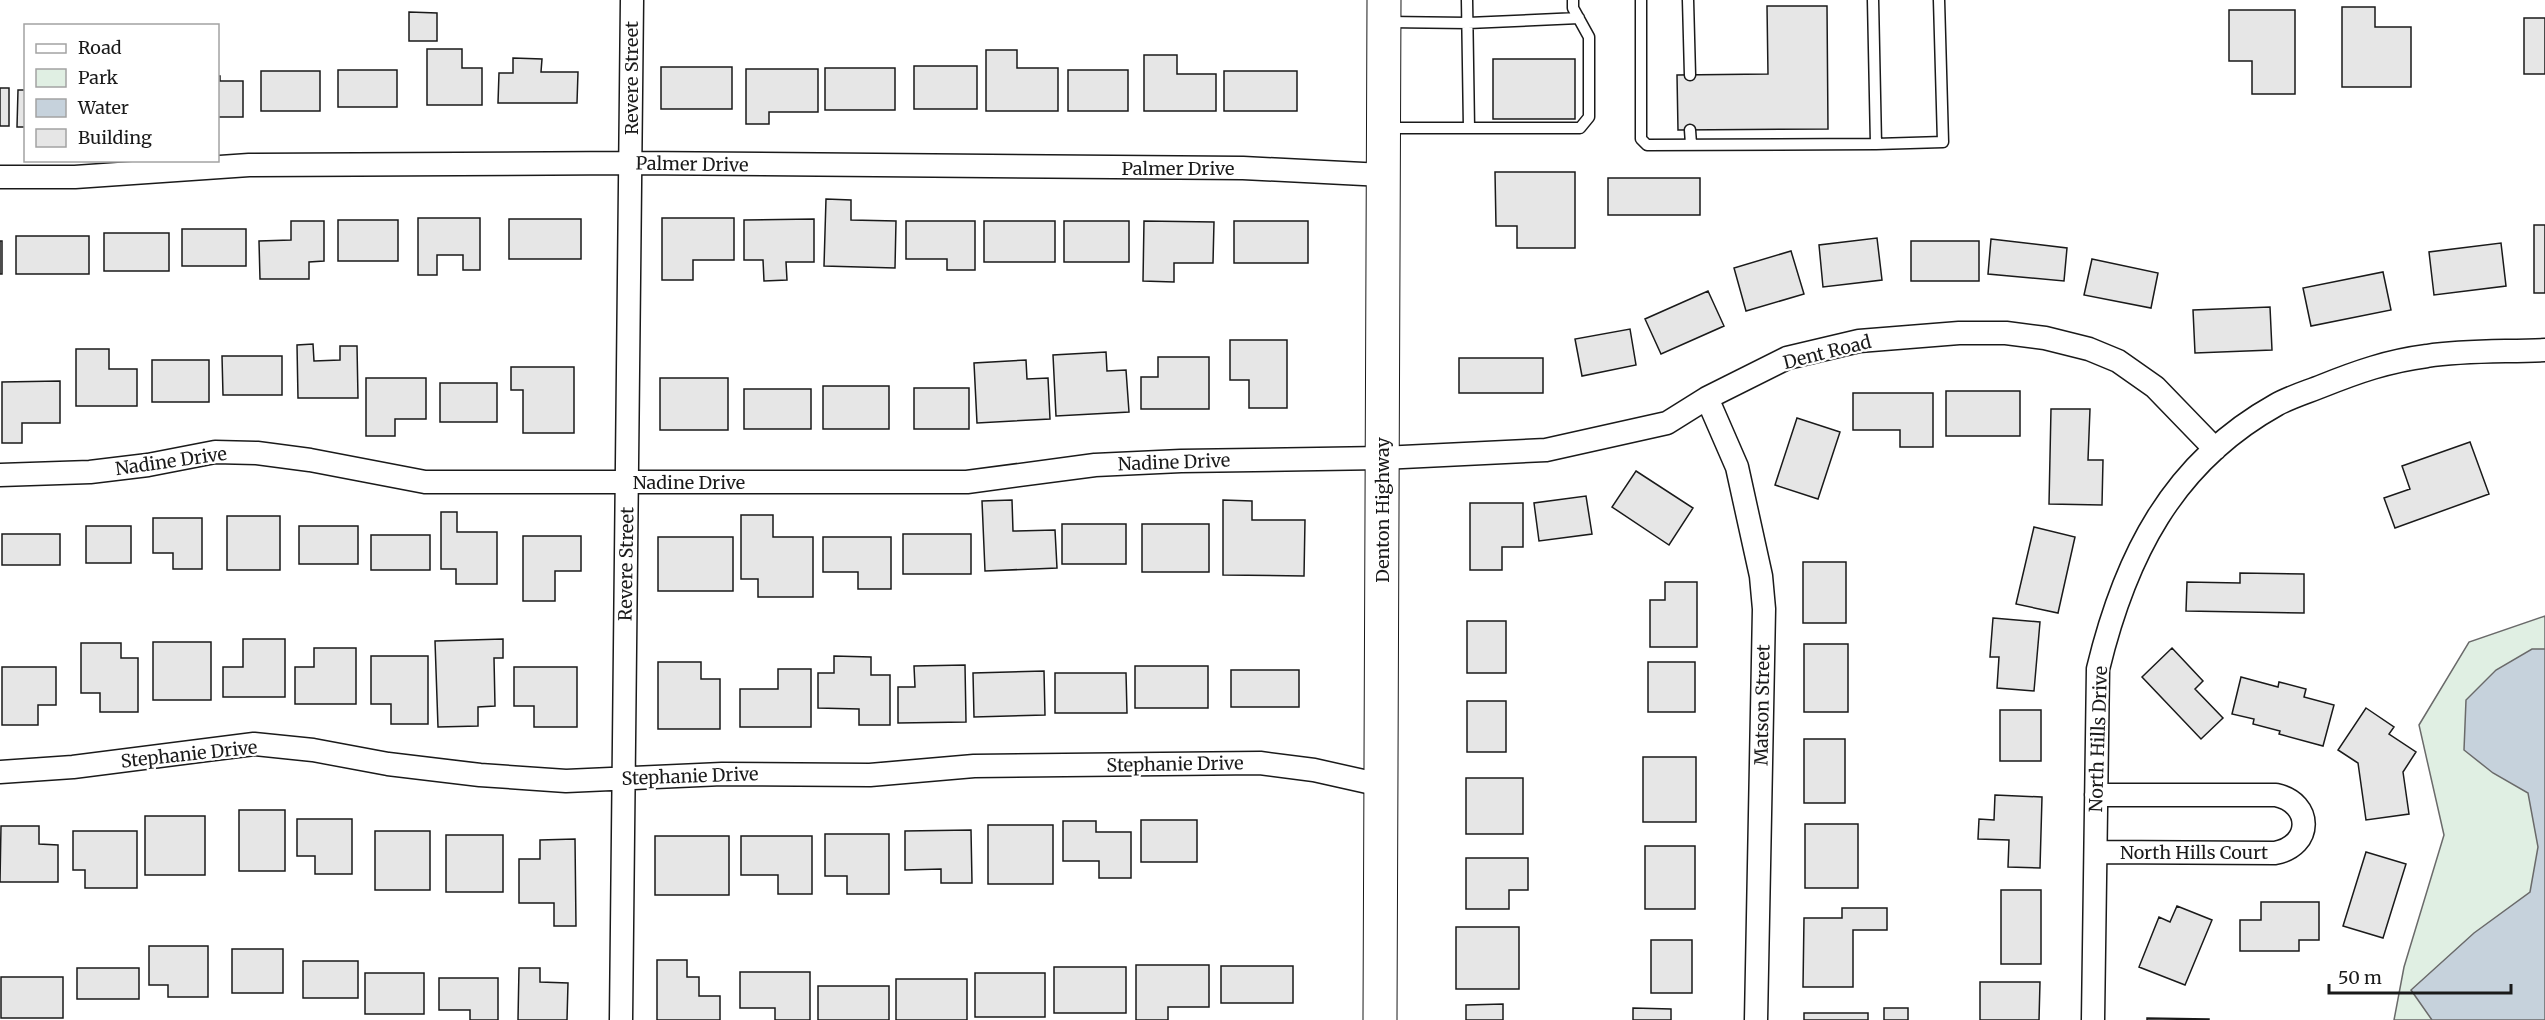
<svg xmlns="http://www.w3.org/2000/svg" width="2545" height="1020" font-family="Merriweather,serif">
  <style>
    .green { fill: #e0efe3; stroke: #6a6a6a; stroke-width: 1.5 }
    .water { fill: #c6d2dc; stroke: #6a6a6a; stroke-width: 1.5 }
    .building { fill: #e6e6e6; stroke: #1a1a1a; stroke-width: 1.5 }
    .lines { fill: none; stroke-linecap: round; stroke-linejoin: round }
    .lane-casing { stroke: #1a1a1a; stroke-width: 13 }
    .street-casing { stroke: #1a1a1a; stroke-width: 25 }
    .primary-casing { stroke: #1a1a1a; stroke-width: 35 }
    .lane { stroke: #fff; stroke-width: 10 }
    .street { stroke: #fff; stroke-width: 22 }
    .primary { stroke: #fff; stroke-width: 33 }
    .labels { text-anchor: middle; dominant-baseline: central; stroke-width: 4.5; stroke-linejoin: round; paint-order: stroke }
    .street-label { font-size: 18px; fill: #1a1a1a; stroke: #fff }
  </style>
  <rect width="100%" height="100%" fill="#fff"/>
  <path class="green" d="M2545 616V1020H2394L2404 967 2444 835 2419 725 2469 642Z"/>
  <path class="water" d="M2532 649H2545V1020H2432L2411 990 2474 933 2530 892 2538 847 2528 793 2493 773 2464 750 2466 700 2496 670Z"/>
  <path class="building" d="M1767 6H1827L1828 129 1678 130 1677 75 1768 74Z
    M2342 7H2375V27H2411V87H2342Z
    M2229 10H2295V94H2252V61H2229Z
    M409 12 437 13V41H409Z
    M2524 18H2545V74H2524Z
    M427 49H462V68H482V105H427Z
    M986 50H1017V68H1058V111H986Z
    M1144 55H1177V74H1216V111H1144Z
    M513 58 542 59 541 72H578L577 103H498L499 73H513Z
    M1493 59H1575V119H1493Z
    M914 66H977V109H914Z
    M661 67H732V109H661Z
    M825 68H895V110H825Z
    M746 69H818V112H769V124H746Z
    M338 70H397V107H338Z
    M1068 70H1128V111H1068Z
    M261 71H320V111H261Z
    M1224 71H1297V111H1224Z
    M218 76H220V81H243V117H218Z
    M0 88H9V126H0Z
    M18 90H26V127H17Z
    M1495 172H1575V248H1517V226H1496Z
    M1608 178H1700V215H1608Z
    M826 199 851 200V220L896 221 895 268 824 266Z
    M418 218H480V270H463V255H437V275H418Z
    M662 218H734V260H693V280H662Z
    M509 219H581V259H509Z
    M814 219V262H786L787 280 764 281 763 260H744V220Z
    M338 220H398V261H338Z
    M291 221H324V261L309 262V279H260L259 241 291 240Z
    M906 221H975V270H947V259H906Z
    M984 221H1055V262H984Z
    M1064 221H1129V262H1064Z
    M1144 221 1214 222 1213 263H1174V282L1143 281Z
    M1234 221H1308V263H1234Z
    M2534 225H2545V293H2534Z
    M182 229H246V266H182Z
    M104 233H169V271H104Z
    M16 236H89V274H16Z
    M1877 238 1882 280 1823 287 1819 245Z
    M1991 239 2067 248 2064 281 1988 274Z
    M0 241H2V274H0Z
    M1911 241H1979V281H1911Z
    M2501 243 2506 286 2434 295 2429 252Z
    M1791 251 1804 294 1746 311 1734 268Z
    M2092 259 2158 273 2151 308 2084 295Z
    M2383 272 2391 310 2311 326 2303 288Z
    M1708 291 1724 326 1661 354 1645 319Z
    M2270 307 2272 350 2195 353 2193 310Z
    M1630 329 1636 365 1582 376 1575 339Z
    M1230 340H1287V408H1249V380H1230Z
    M313 344 314 361 340 360V346H357L358 398H298L297 345Z
    M76 349H109V369H137V406H76Z
    M1106 352 1107 371 1126 370 1129 412 1056 416 1053 355Z
    M222 356H282V395H223Z
    M1158 357H1209V409H1141V377H1158Z
    M1459 358H1543V393H1459Z
    M152 360H209V402H152Z
    M1026 360 1027 379 1048 378 1050 419 977 423 974 363Z
    M511 367H574V433H523V390H511Z
    M366 378H426V419H395V436H366Z
    M660 378H728V430H660Z
    M60 381V423H22V443H2V382Z
    M440 383H497V422H440Z
    M823 386H889V429H823Z
    M914 388H969V429H914Z
    M744 389H811V429H744Z
    M1946 391H2020V436H1946Z
    M1853 393H1933V447H1900V430H1853Z
    M2051 409H2090L2088 460H2103L2102 505 2049 504Z
    M1797 418 1840 432 1818 499 1775 485Z
    M2470 442 2489 494 2395 528 2384 498 2410 489 2402 466Z
    M1636 471 1693 508 1669 545 1612 507Z
    M1586 496 1592 534 1539 541 1534 503Z
    M1012 500 1013 531 1055 530 1057 568 985 571 982 501Z
    M1223 500 1252 501V520H1305L1304 576 1223 575Z
    M1470 503H1523V547H1502V570H1470Z
    M441 512H457V532H497V584H456V569H441Z
    M741 515H773V537H813V597H758V579H741Z
    M227 516H280V570H227Z
    M153 518H202V569H173V553H153Z
    M1062 524H1126V564H1062Z
    M1142 524H1209V572H1142Z
    M86 526H131V563H86Z
    M299 526H358V564H299Z
    M2034 527 2075 537 2058 613 2016 604Z
    M2 534H60V565H2Z
    M903 534H971V574H903Z
    M371 535H430V570H371Z
    M523 536H581V571H555V601H523Z
    M658 537H733V591H658Z
    M823 537H891V589H858V572H823Z
    M1803 562H1846V623H1803Z
    M2240 573 2304 574V613L2186 611 2187 582 2240 583Z
    M1665 582H1697V647H1650V600H1665Z
    M1993 618 2040 622 2034 691 1997 688 1999 657H1990Z
    M1467 621H1506V673H1467Z
    M243 639H285V697H223V667H243Z
    M503 639V658H494L495 706 478 707V726L438 727 435 641Z
    M153 642H211V700H153Z
    M81 643H121V658H138V712H100V693H81Z
    M1804 644H1848V712H1804Z
    M314 648H356V704H295V667H314Z
    M2172 648 2203 681 2195 689 2223 718 2201 739 2142 677Z
    M371 656H428V724H391V704H371Z
    M834 656 871 657V675H890V725H859V709L818 708V673H834Z
    M658 662H701V679H720V729H658Z
    M1648 662H1695V712H1648Z
    M965 665 966 722 898 723V687H915L914 666Z
    M1135 666H1208V708H1135Z
    M2 667H56V705H38V725H2Z
    M514 667H577V727H534V706H514Z
    M778 669H811V727H740V689H778Z
    M1231 670H1299V707H1231Z
    M1044 671 1045 715 974 717 973 673Z
    M1055 673H1126L1127 713H1055Z
    M2241 677 2278 687 2279 682 2306 689 2304 697 2334 705 2323 746 2279 734 2280 731 2253 724 2254 719 2232 714Z
    M1467 701H1506V752H1467Z
    M2366 708 2394 727 2389 734 2416 752 2403 772 2409 814 2366 820 2358 763 2338 750Z
    M2000 710H2041V761H2000Z
    M1804 739H1845V803H1804Z
    M1643 757H1696V822H1643Z
    M1466 778H1523V834H1466Z
    M1995 795 2042 797 2040 868 2008 867 2009 840 1978 839 1979 819 1994 820Z
    M239 810H285V871H239Z
    M145 816H205V875H145Z
    M297 819H352V874H315V856H297Z
    M1141 820H1197V862H1141Z
    M1063 821H1096V832H1131V878H1099V861H1063Z
    M1805 824H1858V888H1805Z
    M988 825H1053V884H988Z
    M1 826H39V844L58 845V882H0Z
    M971 830 972 883H941V869L905 870V831Z
    M73 831H137V888H85V870H73Z
    M375 831H430V890H375Z
    M825 834H889V894H847V876H825Z
    M446 835H503V892H446Z
    M655 836H729V895H655Z
    M741 836H812V894H778V875H741Z
    M575 839 576 926H554V903H519V859H540V840Z
    M1645 846H1695V909H1645Z
    M2366 852 2406 864 2383 938 2343 926Z
    M1466 858H1528V890H1509V909H1466Z
    M2001 890H2041V964H2001Z
    M2261 902H2319V940H2299V951H2240V920H2261Z
    M2177 906 2212 920 2185 985 2139 967 2159 917 2170 922Z
    M1842 908H1887V930H1853V987H1803L1804 918H1842Z
    M1456 927H1519V989H1456Z
    M1651 940H1692V993H1651Z
    M149 946H208V997H168V985H149Z
    M232 949H283V993H232Z
    M657 960H687V977H699V996H720V1020H657Z
    M303 961H358V998H303Z
    M1136 965H1209V1007H1168V1020H1136Z
    M1221 966H1293V1003H1221Z
    M1054 967H1126V1013H1054Z
    M77 968H139V999H77Z
    M519 968H540V982L568 983 567 1020H518Z
    M740 972H810V1020H775V1008H740Z
    M365 973H424V1014H365Z
    M975 973H1045V1017H975Z
    M1 977H63V1018H1Z
    M439 978H498V1020H470V1010H439Z
    M896 979H967V1020H896Z
    M1980 982H2040L2039 1020H1980Z
    M818 986H889V1020H818Z
    M1503 1004V1020H1466V1005Z
    M1633 1008 1671 1009V1020H1633Z
    M1884 1008H1908V1020H1884Z
    M1804 1013H1868V1020H1804Z
    M2147 1018 2209 1019V1020H2147Z"/>
  <g class="lines">
    <defs>
      <path id="lane" d="M1467 0 1469 128
        M1641 0V139L1647 145 1876 144
        M1688 0 1690 75
        M1873 0 1876 144 1943 142 1939 0
        M1387 22 1468 23 1579 18
        M1386 128H1580L1589 117V37L1573 8V0
        M1690 130 1691 144"/>
      <path id="street" d="M0 177H75L249 165 631 163 1243 168 1383 175
        M1707 398 1737 467 1761 576 1764 609 1756 1020
        M0 475 90 472 148 465 215 452 257 453 310 460 425 482H967L1095 465 1181 461 1382 458 1546 450 1667 423 1707 398 1787 358 1859 341 1959 333H2006L2045 338 2089 349 2118 361 2155 387 2215 449
        M0 772 73 767 254 744 313 750 388 764 480 775 566 781 722 774 870 775 974 766 1260 763 1314 770 1381 785
        M2096 852 2275 853C2313 846 2313 803 2276 795H2096
        M621 1020 632 0
        M2093 1020 2098 669C2125 557 2172 463 2276 405 2290 397 2307 392 2322 386 2357 372 2388 361 2427 356 2465 350 2506 352 2545 350"/>
      <path id="primary" d="M1380 1020 1384 0"/>
    </defs>
    <use href="#lane" class="lane-casing"/>
    <use href="#street" class="street-casing"/>
    <use href="#primary" class="primary-casing"/>
    <use href="#lane" class="lane"/>
    <use href="#street" class="street"/>
    <use href="#primary" class="primary"/>
  </g>
  <g class="labels">
    <g class="street-label">
      <text transform="translate(631 78) rotate(-90)">Revere Street</text>
      <text transform="translate(692 164) rotate(1)">Palmer Drive</text>
      <text x="1178" y="168">Palmer Drive</text>
      <text transform="translate(1827 352) rotate(-14)">Dent Road</text>
      <text transform="translate(171 461) rotate(-8)">Nadine Drive</text>
      <text transform="translate(1174 462) rotate(-2)">Nadine Drive</text>
      <text x="689" y="482">Nadine Drive</text>
      <text transform="translate(1382 510) rotate(-90)">Denton Highway</text>
      <text transform="translate(626 564) rotate(-89)">Revere Street</text>
      <text transform="translate(1762 705) rotate(-89)">Matson Street</text>
      <text transform="translate(2098 739) rotate(-88)">North Hills Drive</text>
      <text transform="translate(189 754) rotate(-6)">Stephanie Drive</text>
      <text transform="translate(1175 764) rotate(-1)">Stephanie Drive</text>
      <text transform="translate(690 776) rotate(-2)">Stephanie Drive</text>
      <text x="2194" y="852">North Hills Court</text>
    </g>
  </g>
  <rect x="24" y="24" width="195" height="138" fill="#ffffff" stroke="#a3a3a3" stroke-width="1.5"/>
  <rect x="36" y="44" width="30" height="9" fill="#ffffff" stroke="#a3a3a3" stroke-width="1.5"/>
  <text x="78" y="54" font-size="18" fill="#1a1a1a">Road</text>
  <rect x="36" y="69" width="30" height="18" fill="#e0efe3" stroke="#a3a3a3" stroke-width="1.5"/>
  <text x="78" y="84" font-size="18" fill="#1a1a1a">Park</text>
  <rect x="36" y="99" width="30" height="18" fill="#c6d2dc" stroke="#a3a3a3" stroke-width="1.5"/>
  <text x="78" y="114" font-size="18" fill="#1a1a1a">Water</text>
  <rect x="36" y="129" width="30" height="18" fill="#e6e6e6" stroke="#a3a3a3" stroke-width="1.5"/>
  <text x="78" y="144" font-size="18" fill="#1a1a1a">Building</text>
  <path d="M2329 984v9h182v-9" fill="none" stroke="#1a1a1a" stroke-width="3"/>
  <text x="2338" y="984" font-size="18" fill="#1a1a1a" stroke="#ffffff" stroke-width="4.5" paint-order="stroke">50 m</text>
</svg>
